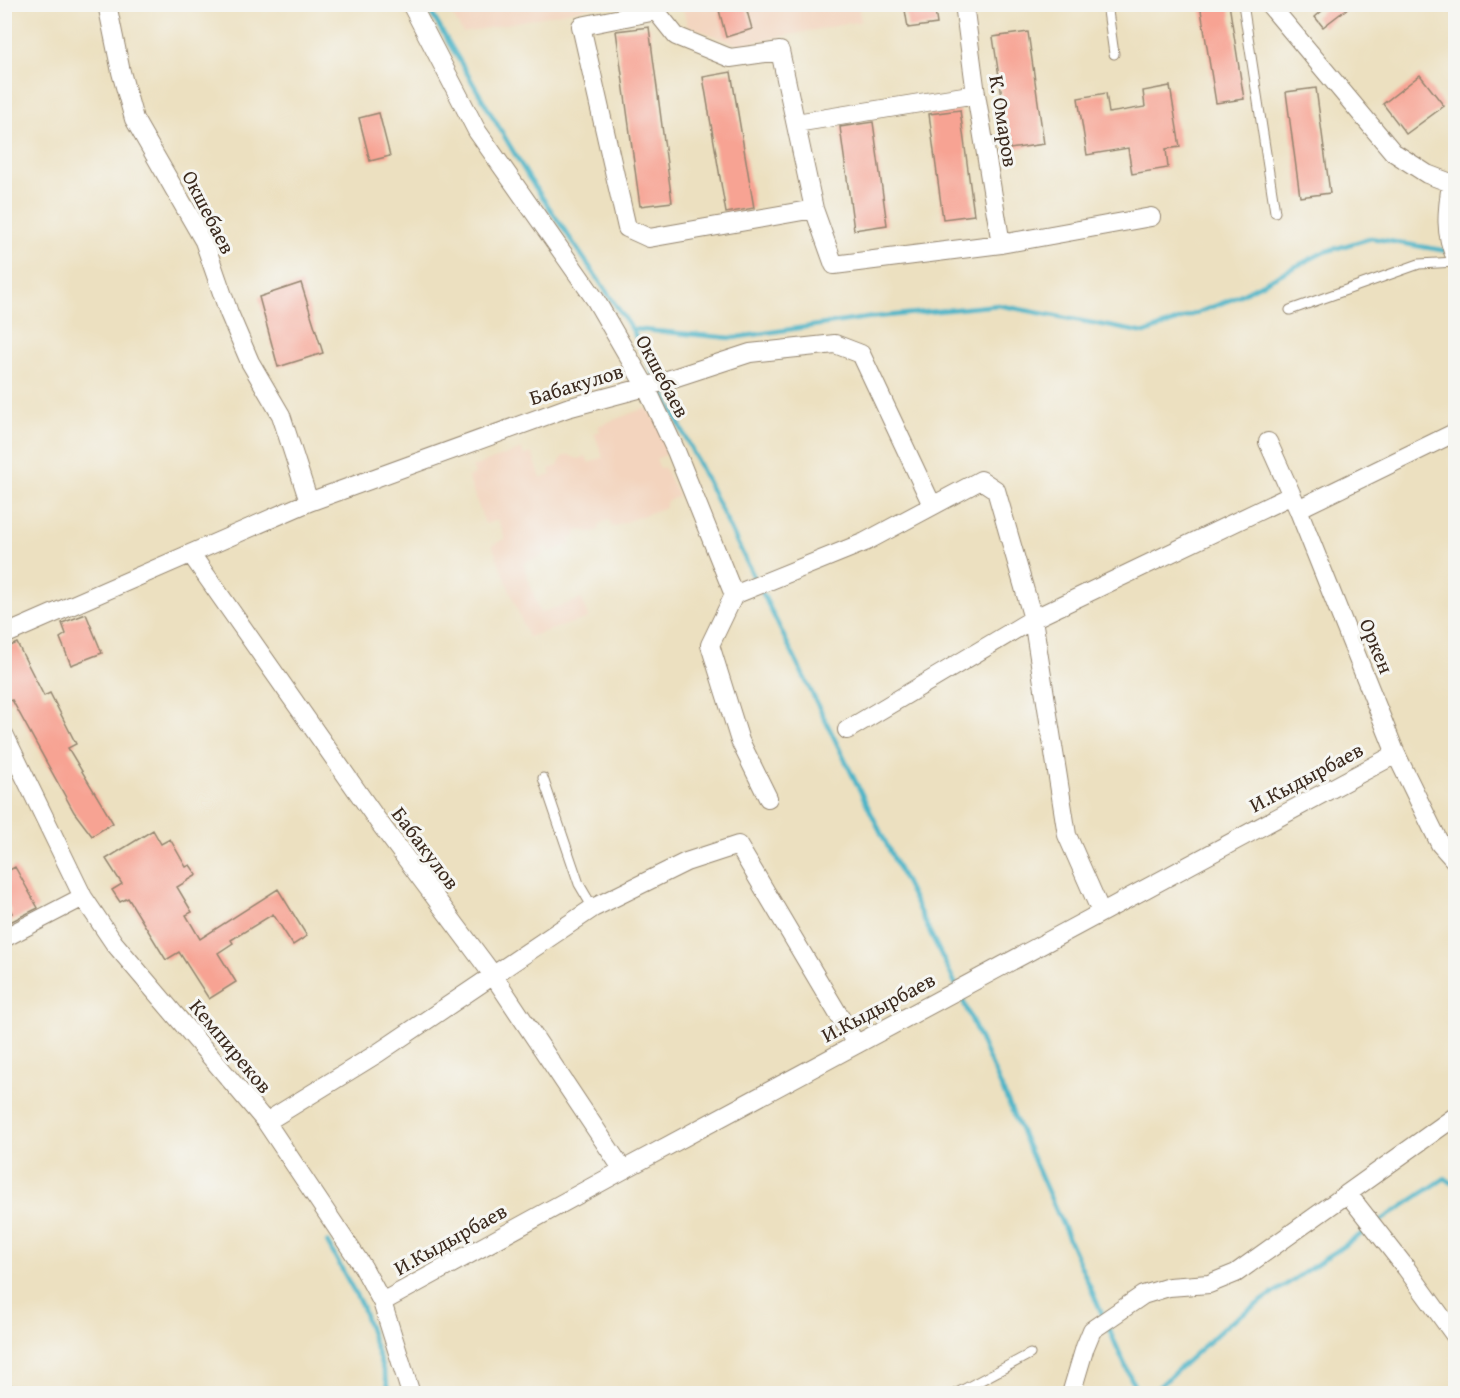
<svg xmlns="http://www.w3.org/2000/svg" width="1460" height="1398" font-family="'Gentium Book Plus',serif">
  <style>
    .built { fill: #f3d4be }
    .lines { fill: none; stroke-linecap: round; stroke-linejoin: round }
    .stream { stroke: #49b4c7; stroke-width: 4.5 }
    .building { fill: #f7a393 }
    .lane-casing { stroke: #94856f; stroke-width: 11 }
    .street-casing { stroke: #94856f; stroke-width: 20 }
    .lane { stroke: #fff; stroke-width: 9 }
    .street { stroke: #fff; stroke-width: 18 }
    .labels { text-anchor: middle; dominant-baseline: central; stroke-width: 6; stroke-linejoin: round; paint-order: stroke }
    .street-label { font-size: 21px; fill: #3b2a1e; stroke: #f6f6f2 }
  </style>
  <rect width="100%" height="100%" fill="#f6f6f2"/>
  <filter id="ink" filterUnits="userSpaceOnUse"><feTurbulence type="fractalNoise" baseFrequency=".0167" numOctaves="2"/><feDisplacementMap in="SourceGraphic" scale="12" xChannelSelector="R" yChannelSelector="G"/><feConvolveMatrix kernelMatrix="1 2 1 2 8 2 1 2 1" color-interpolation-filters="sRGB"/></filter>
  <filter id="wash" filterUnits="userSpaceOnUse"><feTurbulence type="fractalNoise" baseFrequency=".008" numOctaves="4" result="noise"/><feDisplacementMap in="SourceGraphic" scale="24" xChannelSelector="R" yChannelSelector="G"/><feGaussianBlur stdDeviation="1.35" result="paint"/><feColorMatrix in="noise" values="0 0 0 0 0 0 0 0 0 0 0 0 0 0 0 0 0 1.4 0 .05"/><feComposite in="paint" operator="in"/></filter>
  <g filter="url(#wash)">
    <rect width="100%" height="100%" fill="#ece0c0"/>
    <path class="built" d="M446 5H602L463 33Z
      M682 5H858L861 21 738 45 687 25Z
      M645 408 649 410 676 451 656 459 660 468 664 467 678 496 666 502V507L612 527 609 520 601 523 598 530 592 533 581 530 576 532 577 536 569 539 571 544 549 552 547 546 543 547 545 555 523 563 540 613 582 599 588 618 528 637 492 545 505 539 498 520 485 524 468 477 475 474 472 467 522 449 524 456 532 453 541 478 551 475 549 469 558 466 562 457 569 455 578 459 586 456 589 463 603 457 594 433 600 431 598 426Z"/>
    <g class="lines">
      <path class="stream" d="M426 4 529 178 632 329 656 378
        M632 329 732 338 866 318 998 305 1145 333 1230 300 1324 252 1371 238 1447 251
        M662 389 755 579
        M762 592 956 985
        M960 994 1103 1316
        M1376 1224 1445 1178 1456 1186
        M327 1242 361 1304 391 1394
        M1107 1325 1138 1394
        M1151 1394 1229 1323 1369 1229"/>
    </g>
    <g id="blocks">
      <path class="building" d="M737 4H745L752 29 726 37 719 10Z
        M904 4H934L937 24 908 28Z
        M1200 4H1229L1244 99 1216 103Z
        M1330 4H1353L1323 27 1315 17Z
        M649 27 672 202 640 206 616 31Z
        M1028 32 1044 144 1010 149 993 37Z
        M731 72 754 208 726 213 703 77Z
        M1420 75 1444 106 1406 134 1383 104Z
        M1170 86 1180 147 1166 149 1168 168 1132 174 1128 148 1087 155 1078 98 1106 93 1109 113 1145 107 1143 91Z
        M1316 88 1330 193 1300 197 1286 92Z
        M960 110 974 215 943 219 929 114Z
        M379 113 390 156 370 161 359 118Z
        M873 122 887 225 854 230 840 127Z
        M301 283 323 353 278 367 259 297Z
        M86 614 102 653 71 665 60 638 66 634 62 623Z
        M17 643 44 696 50 693 76 744 68 748 113 823 92 836 74 812 12 700 4 703V649Z
        M153 830 161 844 170 839 186 867 190 865 197 875 177 887 192 912 186 915 200 939 278 889 307 936 293 945 273 914 231 940 233 943 218 953 236 982 209 999 179 952 166 960 128 898 120 902 112 890 122 884 106 859Z
        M15 867 38 908 4 925V916L12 913 4 899V873Z"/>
    </g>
  </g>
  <g filter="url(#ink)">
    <use href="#blocks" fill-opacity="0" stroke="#94856f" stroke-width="1.5"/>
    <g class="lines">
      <defs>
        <path id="lane" d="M1107 4 1114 54
          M1243 4 1275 212
          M1290 310 1419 264 1456 262
          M543 778 579 884 593 908
          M955 1394 1030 1354"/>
        <path id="street" d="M107 4 121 72 134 119 204 241 229 313 250 362 281 415 309 502
          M411 4 477 131 595 299 646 387 676 451 734 595 710 645 740 741 768 798
          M964 4 976 94 1001 244
          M1269 4 1393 152 1427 174 1456 185
          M796 123 976 94
          M1451 184C1447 210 1444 234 1456 258
          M814 209 649 238 627 228 581 26 656 11 676 36 730 58 780 51 814 209 834 265 1001 244 1151 217
          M1268 442 1298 509 1396 754 1440 844 1456 862
          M1298 509 1456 432
          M191 554 378 821 493 975 623 1170
          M734 595 865 542 981 480 996 490 1033 619 1067 835 1101 912
          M4 635 309 502 567 408 646 387 750 353 835 344 861 354 932 505
          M847 730 1033 619 1292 495
          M4 734 83 897 114 943 266 1122 363 1267 382 1302 411 1394
          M4 938 83 897
          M266 1122 378 1053 593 908 686 862 738 845 856 1044
          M1348 1194 1406 1268 1456 1337
          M382 1302 623 1170 1396 754
          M4 1391 7 1394
          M1071 1394 1085 1347 1092 1330 1143 1295 1169 1287 1209 1284 1236 1273 1456 1116"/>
      </defs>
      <use href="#lane" class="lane-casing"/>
      <use href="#street" class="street-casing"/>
      <use href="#lane" class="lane"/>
      <use href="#street" class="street"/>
    </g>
  </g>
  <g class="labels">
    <g class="street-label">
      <text transform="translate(1004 121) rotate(81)">К. Омаров</text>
      <text transform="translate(209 212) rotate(63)">Окшебаев</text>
      <text transform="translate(663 376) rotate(62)">Окшебаев</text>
      <text transform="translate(576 384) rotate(-17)">Бабакулов</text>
      <text transform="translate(1377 646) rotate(68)">Оркен</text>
      <text transform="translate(1306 777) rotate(-28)">И.Кыдырбаев</text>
      <text transform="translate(426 848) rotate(53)">Бабакулов</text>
      <text transform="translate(878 1007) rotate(-28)">И.Кыдырбаев</text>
      <text transform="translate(231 1046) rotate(50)">Кемпиреков</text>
      <text transform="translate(450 1239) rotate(-29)">И.Кыдырбаев</text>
    </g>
  </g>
  <rect width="1460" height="1398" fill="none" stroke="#f6f6f2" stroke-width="24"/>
</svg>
